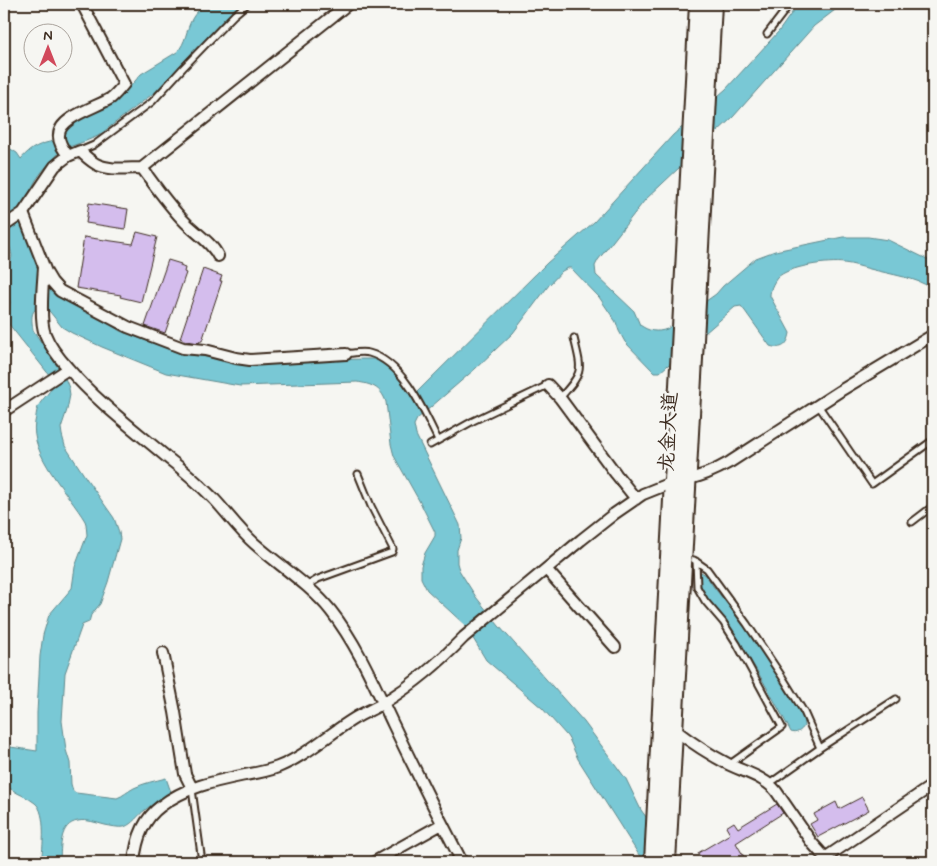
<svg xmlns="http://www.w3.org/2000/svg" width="937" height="866" font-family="Mynerve,'LXGW WenKai TC',sans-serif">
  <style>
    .water { fill: #79c8d5; stroke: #60898c }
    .building { fill: #d4bded; stroke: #3b2a1e }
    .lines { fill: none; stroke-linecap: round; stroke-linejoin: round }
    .lane-casing { stroke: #3b2a1e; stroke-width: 9 }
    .street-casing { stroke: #3b2a1e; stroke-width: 14 }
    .primary-casing { stroke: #3b2a1e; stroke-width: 20 }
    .lane { stroke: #f6f6f2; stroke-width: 5 }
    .street { stroke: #f6f6f2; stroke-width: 10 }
    .primary { stroke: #f6f6f2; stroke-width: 16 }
    .labels { text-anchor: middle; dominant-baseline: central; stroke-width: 5; stroke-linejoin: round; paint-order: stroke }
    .street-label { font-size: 20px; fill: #3b2a1e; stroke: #f6f6f2 }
  </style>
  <rect width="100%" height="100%" fill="#f6f6f2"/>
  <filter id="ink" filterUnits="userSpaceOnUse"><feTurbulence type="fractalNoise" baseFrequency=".02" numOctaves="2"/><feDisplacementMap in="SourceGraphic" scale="10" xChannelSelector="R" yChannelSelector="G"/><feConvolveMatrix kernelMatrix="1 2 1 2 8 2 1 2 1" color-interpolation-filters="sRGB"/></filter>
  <g filter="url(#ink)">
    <path class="water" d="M206 4H243L225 18 155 92 98 136 86 141 66 148 60 138 63 132 79 120 104 106 129 88 141 74 177 52C186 43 186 30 192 19 195 13 201 8 206 4Z
      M798 4H840L835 10 814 26 733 117 645 200 598 260 595 266 596 275 634 311 640 325C648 331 657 333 667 329L716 294 723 286 756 258 775 251 843 237H868L888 240 933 262V289C918 278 889 274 870 269 862 267 853 264 844 263 829 261 788 266 777 278 773 283 770 290 770 296L790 333C788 345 782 350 770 346L745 311 741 306 735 307 660 372H654L625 342 619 331 616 322 599 297 571 268H568L562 271 549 285 513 333 475 369 417 419 414 425 416 435 460 525 461 538 457 550V563L459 570 476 597 499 626 584 722 626 779 641 810 679 862H645L639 855 578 759 570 741 567 736 542 708 486 660 465 625 427 590 421 578V566L425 553 435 536V532L421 504 394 456 391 444 386 402C381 387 371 384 357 382L240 386 166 373 102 347 72 333 62 327 46 307C30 306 31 317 33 330L65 378 69 388 70 395 67 410 61 428 62 435 65 446 88 481 114 518 119 532 120 539 108 582 100 604 91 615 89 622 82 625 81 628 65 673 62 721 66 750 70 763 71 784 73 791 76 793 117 798C123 796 128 791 134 788 144 783 155 781 166 778L172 795C163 801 153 803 145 810 138 815 133 824 124 827 118 828 111 826 105 825 97 823 86 819 78 821 59 824 61 847 60 862H41C43 849 47 812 35 803 28 797 19 795 11 789H4V746L37 751V713L40 656 43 635 49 615 72 588 75 567 87 535 86 524 85 521C69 494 29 454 35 422 36 418 36 412 38 407 42 398 53 391 54 381L4 318V315L10 303 9 297 7 296 4 298V267C18 258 9 251 8 239 7 233 8 237 9 231 10 225 6 221 4 216V145L17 153 21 159C30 148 41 143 55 141L62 150C53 159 43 169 36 180 30 191 26 201 17 211L20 222 23 224 43 277 48 287 61 297 101 318 120 331 182 354 217 358 236 363 249 365H262L272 362 362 359H375L393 371 408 392 414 395 547 263 594 222 673 135 726 89 779 31Z
      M701 572 706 575 713 586 751 634 779 675 803 718 804 726C801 731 796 734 791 732 772 695 750 658 727 623 723 616 717 611 712 605 705 597 699 585 699 574Z"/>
    <path class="building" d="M89 203 128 209 125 229 86 223Z
      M137 232 157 237 141 302 120 297 121 295 76 288 84 237 133 244Z
      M168 260 181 264 180 266 185 268 184 272 186 273 165 333 145 326Z
      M203 269 222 276 220 281H222L202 341H200L199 343 186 341 180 338Z
      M862 797 869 810 818 837 810 824 817 820 814 814 836 802 839 809Z
      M777 804 783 813 736 843 747 862H703L698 853 730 834 726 827 734 822 738 828Z"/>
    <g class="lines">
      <defs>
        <path id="lane" d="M767 34 790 4
          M80 151 94 145 152 102 183 68 234 15 247 4
          M346 354C354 353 361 351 369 353 403 362 424 411 438 440
          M560 398C584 371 582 372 574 338
          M818 405 872 484 933 440
          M430 445 473 421 548 385
          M912 522 933 506
          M694 560 707 569 747 624 783 678 804 712 820 748
          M696 561 697 587 705 601 723 622 737 644 782 727 730 764
          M306 586 318 579 392 552 393 549 371 506 358 474
          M769 784 820 748 896 699
          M192 789 202 862"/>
        <path id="street" d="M68 156C64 150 58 142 59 135 59 117 98 107 111 98 116 94 120 89 124 84L82 4
          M142 168C156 187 169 206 186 223 196 233 212 243 218 256
          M23 213 46 272 52 282 60 291 128 327 183 348 205 350 236 358 250 360 346 354
          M4 226 23 213 55 166 68 156 80 151C85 156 91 161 96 164 109 171 128 168 142 168L348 4
          M44 267C43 284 39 319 45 334 50 347 59 358 68 368 98 403 135 430 169 459 185 471 200 485 214 499 228 514 240 531 255 544 280 566 310 585 331 611 357 644 375 686 393 724 415 770 438 816 462 862
          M548 385 560 398 616 474 636 499
          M4 411 68 369
          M688 479C704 476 716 470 730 462L840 391 933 335
          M546 569 615 647
          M163 653 175 712 185 774 192 788
          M675 730C692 743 709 754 728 764 744 772 765 777 776 791L812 843 829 862
          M825 858 933 785
          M134 862C136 841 143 819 161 806 185 787 216 781 245 775 257 773 268 771 278 767 306 756 330 733 355 718 365 712 376 708 385 702 414 684 440 662 464 637L581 540 614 514 643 494 673 482
          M374 862 442 824"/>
        <path id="primary" d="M653 862 698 4
          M667 862 713 4"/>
      </defs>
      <use href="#lane" class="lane-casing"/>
      <use href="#street" class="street-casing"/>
      <use href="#primary" class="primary-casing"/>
      <use href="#lane" class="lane"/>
      <use href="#street" class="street"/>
      <use href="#primary" class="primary"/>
    </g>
  </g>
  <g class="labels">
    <g class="street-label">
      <text transform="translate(669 432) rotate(-87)">龙金大道</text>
    </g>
  </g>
  <rect width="937" height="866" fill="none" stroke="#f6f6f2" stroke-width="20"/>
  <rect x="10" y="10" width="917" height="846" fill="none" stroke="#3b2a1e" stroke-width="2" filter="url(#ink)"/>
  <g transform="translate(48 48)"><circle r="24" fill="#f6f6f2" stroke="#aba49d"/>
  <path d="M0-4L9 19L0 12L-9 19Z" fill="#d1495b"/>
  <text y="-8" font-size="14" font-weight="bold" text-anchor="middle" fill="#3b2a1e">N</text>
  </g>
</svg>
